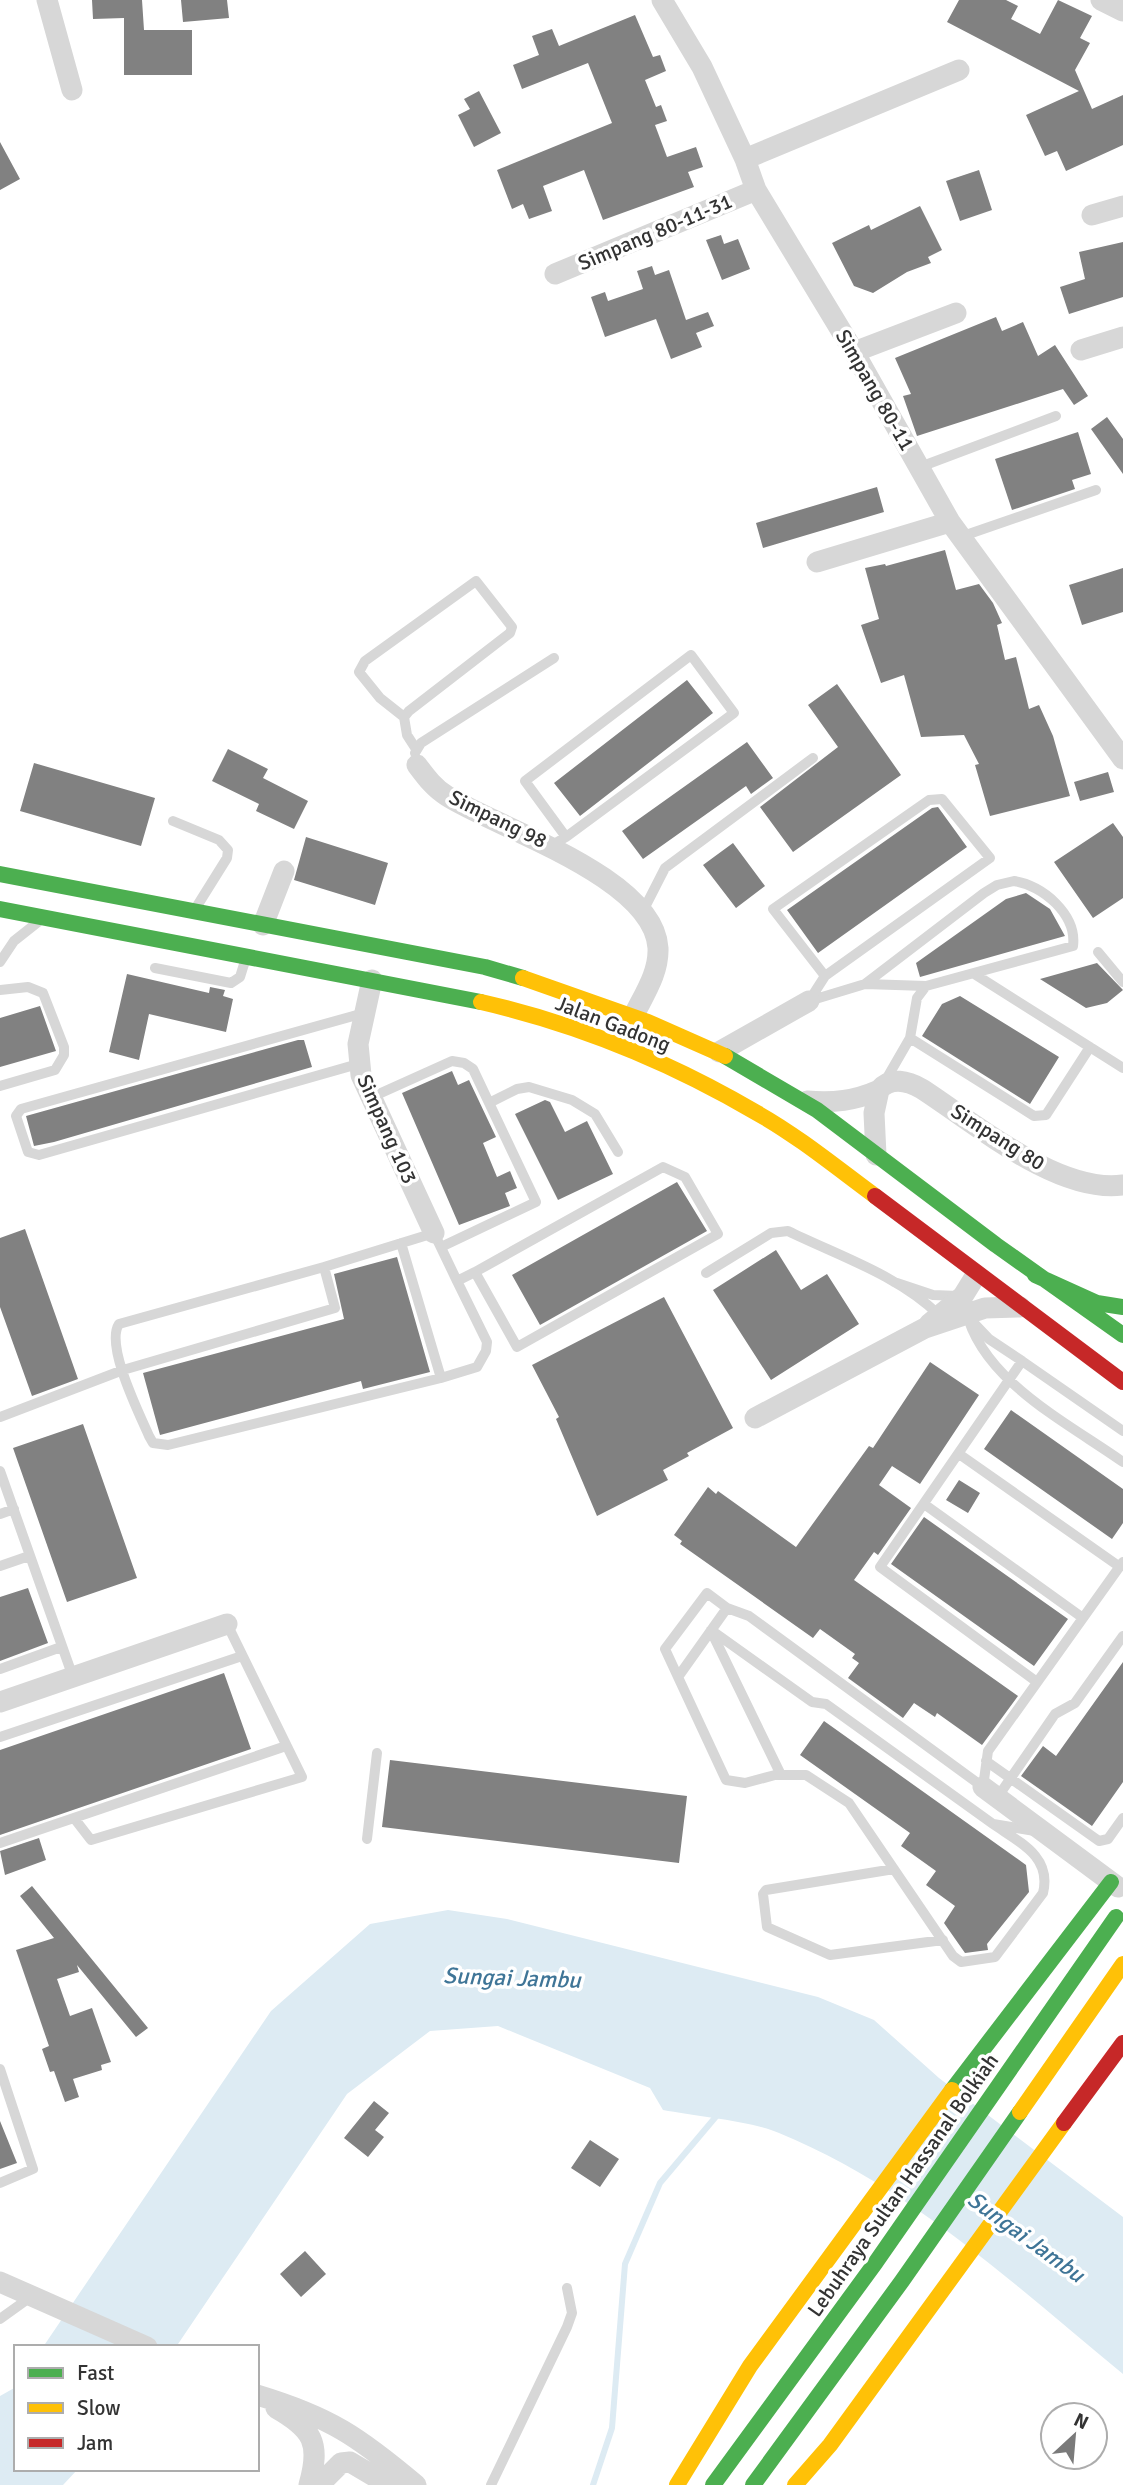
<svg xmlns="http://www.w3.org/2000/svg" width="1123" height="2485" font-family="Signika,sans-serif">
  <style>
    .water { fill: #ddebf3 }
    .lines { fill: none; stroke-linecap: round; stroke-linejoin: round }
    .stream { stroke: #ddebf3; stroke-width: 6 }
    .building { fill: #818181 }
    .lane { stroke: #d7d7d7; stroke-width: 10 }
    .street { stroke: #d7d7d7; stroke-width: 21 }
    .fast { stroke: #4caf50; stroke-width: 16 }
    .slow { stroke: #ffc107; stroke-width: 16 }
    .jam { stroke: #c62828; stroke-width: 16 }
    .labels { text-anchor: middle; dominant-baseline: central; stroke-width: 7; stroke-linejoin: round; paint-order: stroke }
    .street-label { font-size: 21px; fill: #333; stroke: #fff }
    .water-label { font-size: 23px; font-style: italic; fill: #3f7597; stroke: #fff }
  </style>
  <rect width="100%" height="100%" fill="#fff"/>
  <path class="water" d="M448 1910 507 1919 818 1997 874 2020 939 2078 1123 2217V2374C1016 2286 909 2186 779 2133 751 2121 695 2116 663 2110L650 2088 498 2026 430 2031 347 2094 176 2347H43L271 2011 370 1924Z
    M16 2387V2469H78L63 2485H0V2396Z"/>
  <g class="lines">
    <path class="stream" d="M593 2485 612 2428 625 2264 660 2183 719 2113"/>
  </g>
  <path class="building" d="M92 0H142L144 30H192V75H124V18L93 19Z
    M181 0H227L229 18 183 22Z
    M959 0H1006L1018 6 1011 19 1040 34 1058 0 1092 16 1080 38 1090 43 1075 70 1092 109 1123 95V145L1066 171 1057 151 1045 156 1026 115 1079 91 947 22Z
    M635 15 653 57 660 55 666 71 645 80 656 107 661 105 667 121 655 125 667 157 696 147 703 167 688 172 694 187 603 220 584 170 543 186 552 211 529 219 523 204 512 209 497 170 612 123 588 63 522 89 513 65 539 55 532 36 552 29 559 46Z
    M479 91 501 133 474 147 458 115 470 109 464 99Z
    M0 142 20 179 0 190Z
    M979 170 992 210 960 221 946 181Z
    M920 206 942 250 928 257 931 263 907 272 873 293 854 286 832 243 869 225 871 230Z
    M721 235 724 244 738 239 750 269 722 280 706 240Z
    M1123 242V297L1069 314 1060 287 1085 279 1079 252Z
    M652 266 655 275 669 270 686 320 708 312 714 326 696 333 702 347 671 359 656 319 605 337 591 297 605 292 608 301 643 289 637 271Z
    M996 317 1002 331 1023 322 1038 356 1055 345 1088 396 1074 405 1063 389 917 436 903 396 911 394 895 358Z
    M1107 417 1123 439V474L1091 429Z
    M1078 432 1091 474 1072 480 1075 489 1012 510 995 459Z
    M877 487 884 512 763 548 756 523Z
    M945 550 956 590 979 584 993 603 1002 623 997 625 1005 660 1016 657 1029 709 1039 705 1053 736 1070 796 990 816 975 765 979 764 964 735 921 737 904 675 881 683 861 625 879 619 865 568 885 564 886 566Z
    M1123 568V612L1082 625 1069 585Z
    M687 680 713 713 580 816 554 783Z
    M837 684 901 775 793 852 760 807 838 747 808 705Z
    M747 742 773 778 751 794 746 786 643 859 622 831Z
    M228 749 268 769 263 778 308 801 294 829 256 811 259 804 212 781Z
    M34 763 155 798 141 846 20 811Z
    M1108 772 1114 792 1080 801 1074 782Z
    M938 807 967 847 818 953 787 910 932 808Z
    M1113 823 1123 837V898L1093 918 1054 862Z
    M306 837 388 863 375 905 294 880Z
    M733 843 765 886 736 908 703 865Z
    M1026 893 1050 909 1065 936 920 977 916 963 1006 899Z
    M1097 963 1123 990 1107 1003 1086 1008 1040 979Z
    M127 974 209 993 210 987 225 990 223 996 233 999 226 1032 149 1014 139 1060 109 1052Z
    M960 996 1059 1057 1030 1104 922 1036 942 1004Z
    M40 1006 56 1051 0 1067V1018Z
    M298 1040H304L312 1067 54 1142 34 1146 26 1116Z
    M452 1071 458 1085 469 1080 496 1137 483 1143 497 1177 510 1171 517 1188 505 1193 510 1206 459 1225 402 1093Z
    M545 1100 550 1102 565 1132 587 1121 613 1174 558 1200 515 1114Z
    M677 1182 707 1231 540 1325 512 1275Z
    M25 1229 78 1379 32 1396 0 1307V1238Z
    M776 1250 801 1290 827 1274 859 1324 771 1380 713 1290Z
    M397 1257 430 1372 363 1389 361 1381 160 1435 143 1373 344 1319 334 1274Z
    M664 1297 733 1428 687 1453 689 1456 663 1470 668 1480 597 1516 556 1419 559 1417 532 1365Z
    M930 1362 979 1395 920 1484 892 1466 879 1485 911 1508 878 1555 874 1552 854 1580 1018 1696 982 1745 937 1713 935 1717 914 1703 903 1718 848 1678 859 1663 852 1658 855 1654 820 1629 813 1638 680 1544 682 1541 674 1535 708 1487 716 1494 718 1491 796 1547 869 1446 873 1448Z
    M1011 1410 1123 1489V1523L1112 1539 984 1449Z
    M83 1424 137 1578 67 1602 13 1448Z
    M959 1480 980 1493 968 1513 946 1500Z
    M924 1517 1068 1619 1034 1666 891 1564Z
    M28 1588 48 1643 0 1661V1597Z
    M1123 1662V1782L1092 1826 1021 1776 1043 1746 1056 1756Z
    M224 1673 251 1749 0 1835V1750Z
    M824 1721 1026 1865 1029 1892 987 1944 988 1950 965 1953 944 1923 955 1906 926 1885 936 1871 901 1846 910 1833 800 1755Z
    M390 1760 687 1796 679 1863 382 1827Z
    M39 1838 46 1860 5 1875 0 1851Z
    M32 1886 148 2028 136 2037 77 1965 79 1972 57 1979 70 2016 92 2008 111 2062 101 2065 102 2070 73 2079 79 2097 65 2102 54 2071 50 2072 42 2049 49 2046 16 1950 54 1938 20 1896Z
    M374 2101 389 2113 375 2130 384 2137 368 2157 344 2138Z
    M0 2121 17 2163 0 2169Z
    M590 2140 619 2159 600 2187 571 2168Z
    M305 2251 326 2274 301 2297 280 2274Z"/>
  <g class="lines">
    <path class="lane" d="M920 467 1056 416
      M963 536 1096 490
      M404 717 380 698 359 672 365 661 476 581 512 627 510 633 409 711 404 717 407 735 416 749
      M415 753 421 743 554 658
      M173 821 219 840 228 850 227 858 197 906
      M552 845 566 837 734 713 691 655 525 781 566 837
      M1014 881C1043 885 1077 915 1073 946L926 986 865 984 984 893 997 885Z
      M642 913 665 868 813 758
      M1098 952 1123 982
      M0 962 14 941 38 922
      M155 968 231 983 240 977 245 961
      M976 975 1123 1068
      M825 976 773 909 929 800 942 799 990 858 825 976 809 1001 865 984
      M0 990 28 987 43 993 64 1047V1055L55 1070 0 1086
      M910 1038 1034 1116 1046 1115 1090 1047
      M358 1064 39 1155 28 1152 16 1116 21 1109 364 1013
      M884 1083 910 1038 917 998 926 986
      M372 1097 452 1061 464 1063 473 1069 536 1202 441 1247
      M489 1103 517 1089 529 1087 572 1100 595 1114 618 1152
      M401 1243 441 1378
      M324 1267 434 1233 457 1281 475 1272 517 1347 718 1234 685 1177 663 1167 475 1272
      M706 1273 771 1233 788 1231C839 1256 898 1275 939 1315
      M894 1282 933 1295 958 1296
      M966 1310C981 1380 1068 1423 1123 1462
      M969 1318 989 1339 1022 1361
      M0 1417 123 1370 335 1308 324 1267 119 1324C105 1345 139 1413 149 1436L153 1443 168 1445 441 1378 477 1367 486 1351 487 1342 457 1281
      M959 1454 1120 1567
      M0 1471 73 1677
      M924 1504 1083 1618
      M0 1514 14 1509
      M0 1566 29 1556
      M727 1608 678 1677 726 1780 745 1783 775 1775H806L849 1803 953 1956 961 1962 995 1957 1043 1893C1052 1856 1019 1842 993 1824
      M711 1630 812 1702 826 1704 993 1824 1035 1831
      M712 1633 781 1775
      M0 1669 61 1647
      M678 1677 665 1649 707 1593 727 1608 749 1616 983 1787 988 1751 1123 1562
      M1037 1682 880 1567 1022 1361 1123 1431
      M0 1737 242 1656
      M986 1761 1099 1841 1108 1839 1123 1818
      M997 1798 1055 1714 1075 1703 1123 1636
      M74 1818 91 1840 302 1777 227 1624
      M367 1839 377 1753
      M0 1843 286 1746
      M894 1869 766 1890 763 1894 767 1927 830 1955 943 1940
      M0 2069 33 2169 0 2183
      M0 2319 32 2296
      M491 2485 567 2327 572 2313 567 2288"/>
    <path class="street" d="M47 0 72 90
      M662 0 702 67 745 159 756 190 854 352 950 522 1123 759
      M1101 0 1123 11
      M745 159 959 70
      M1092 215 1123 206
      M555 274 756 190
      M1081 350 1123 337
      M854 352 956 313
      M817 562 950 522
      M417 765C426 777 434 788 447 796 497 828 654 877 658 948 659 972 645 993 635 1013
      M263 925 284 871
      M372 980 358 1044 361 1075 434 1233
      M719 1052 809 1001
      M807 1101C834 1103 854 1101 879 1090
      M876 1155 874 1113 879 1090C891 1076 908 1081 922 1089 976 1124 1058 1194 1123 1185
      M929 1324 963 1296 976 1275
      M755 1418 925 1328 985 1308 1020 1307
      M0 1702 227 1624
      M983 1787 1118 1887
      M0 2282 147 2347
      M257 2395C330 2417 359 2437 416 2485
      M276 2408C313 2429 321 2443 309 2485
      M319 2485 341 2463 350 2462 389 2485"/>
    <path class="fast" d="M0 874 485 967 523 978
      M0 909 481 1002
      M725 1056 817 1110 996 1245 1123 1335
      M1035 1275 1097 1303 1123 1307
      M952 2090 1111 1882
      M713 2485 876 2262 1116 1917
      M753 2485 902 2281 1020 2112"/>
    <path class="slow" d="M523 978 648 1022 725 1056
      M481 1002C577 1024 672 1063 757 1113 798 1136 837 1168 875 1196
      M1020 2112 1123 1964
      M677 2485 750 2366 952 2090
      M795 2485 830 2445 1064 2123"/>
    <path class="jam" d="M875 1196 1123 1382
      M1064 2123 1123 2043"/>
  </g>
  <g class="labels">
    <g class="street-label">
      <text transform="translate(655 232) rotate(-23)">Simpang 80-11-31</text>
      <text transform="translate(875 390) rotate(60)">Simpang 80-11</text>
      <text transform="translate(498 819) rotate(26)">Simpang 98</text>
      <text transform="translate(613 1024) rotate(21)">Jalan Gadong</text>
      <text transform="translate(387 1129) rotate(66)">Simpang 103</text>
      <text transform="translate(998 1137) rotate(32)">Simpang 80</text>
      <text transform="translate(903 2185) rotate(-55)">Lebuhraya Sultan Hassanal Bolkiah</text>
    </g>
    <g class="water-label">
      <text transform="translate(512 1978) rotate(2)">Sungai Jambu</text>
      <text transform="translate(1026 2237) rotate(36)">Sungai Jambu</text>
    </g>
  </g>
  <rect x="14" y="2345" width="245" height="126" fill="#ffffff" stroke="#adadad" stroke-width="2"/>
  <rect x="28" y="2368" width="35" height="10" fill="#4caf50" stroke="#adadad" stroke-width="2"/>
  <text x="77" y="2380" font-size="21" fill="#333333">Fast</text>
  <rect x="28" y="2403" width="35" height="10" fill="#ffc107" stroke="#adadad" stroke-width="2"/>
  <text x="77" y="2415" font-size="21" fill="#333333">Slow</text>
  <rect x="28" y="2438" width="35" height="10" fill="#c62828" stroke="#adadad" stroke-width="2"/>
  <text x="77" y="2450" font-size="21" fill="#333333">Jam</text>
  <g transform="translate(1074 2436) rotate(26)"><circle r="33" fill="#ffffff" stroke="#adadad" stroke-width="2"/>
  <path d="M0-5L12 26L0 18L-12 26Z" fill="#7a7a7a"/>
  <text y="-10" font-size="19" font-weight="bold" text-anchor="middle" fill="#333333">N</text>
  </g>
</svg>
